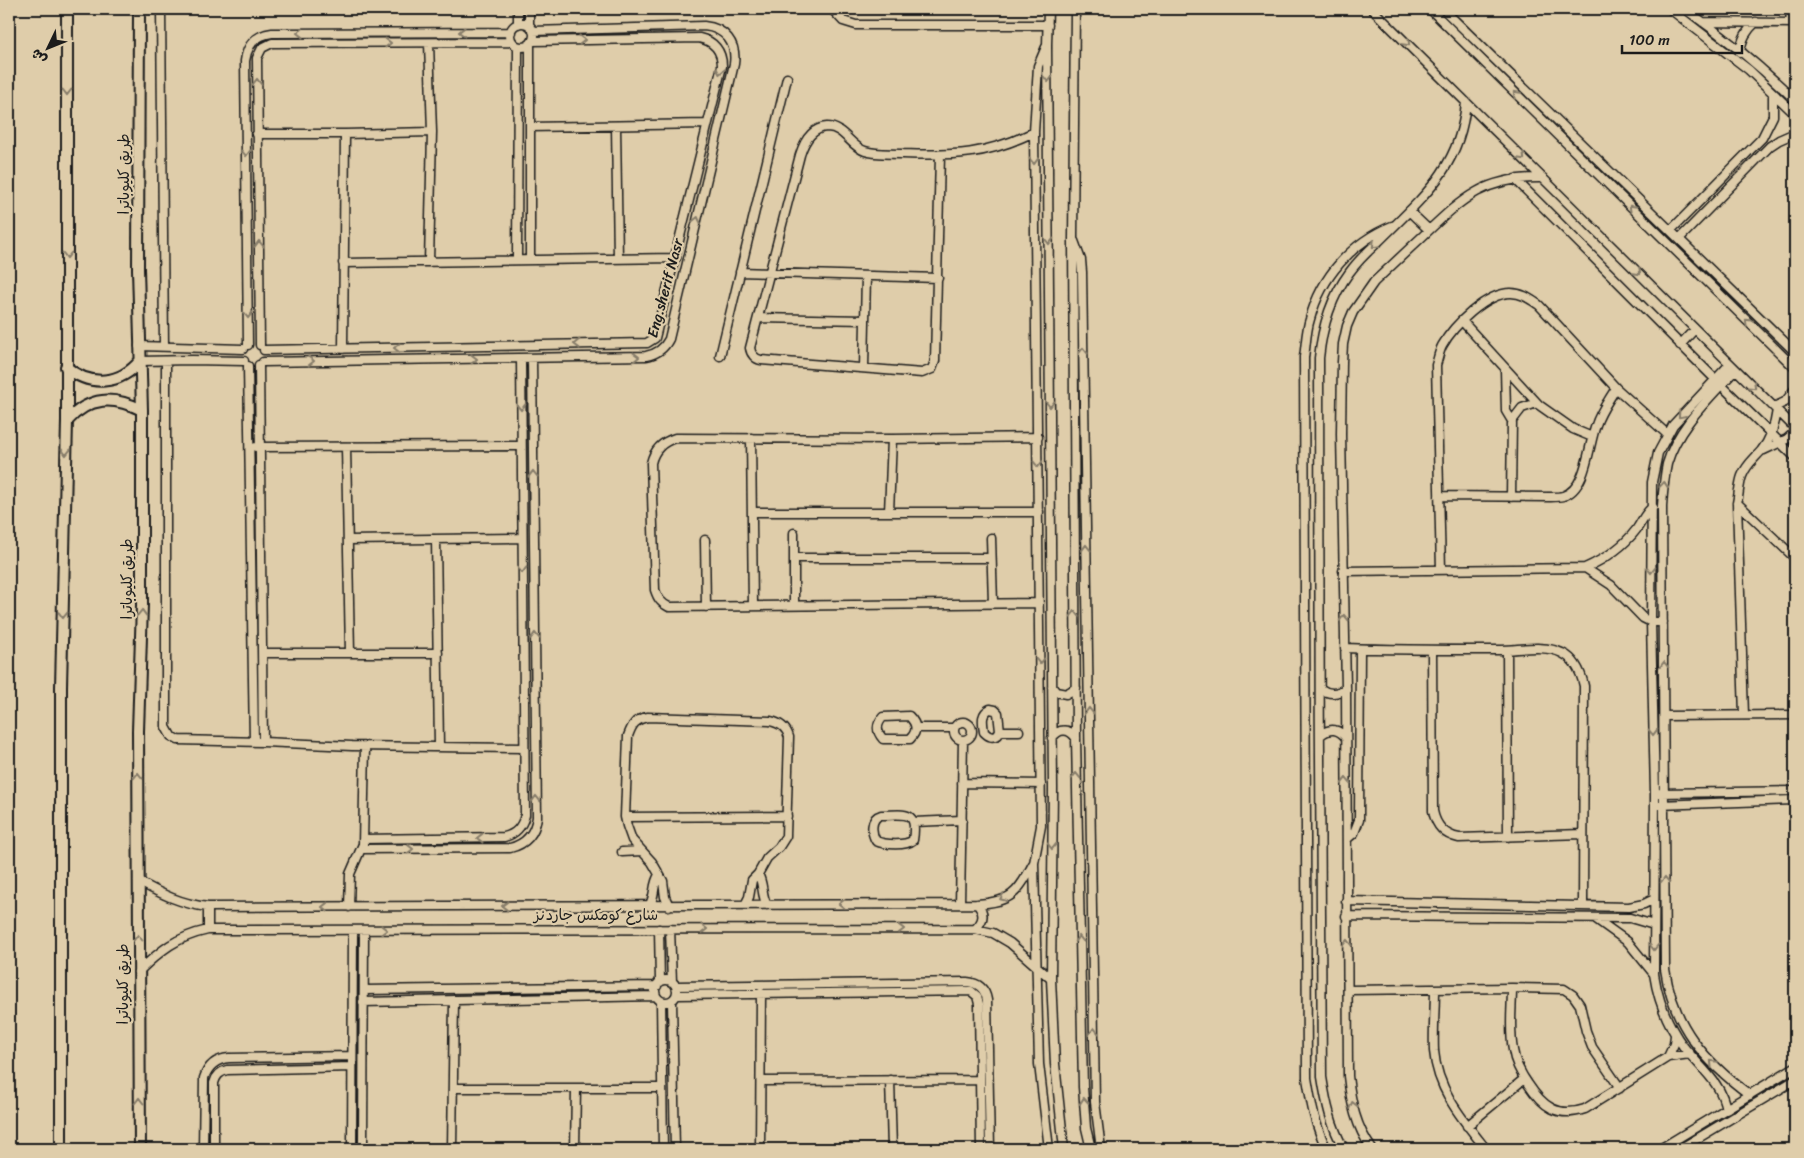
<svg xmlns="http://www.w3.org/2000/svg" width="1804" height="1158" font-family="Sriracha,'Playpen Sans Arabic',sans-serif">
  <style>
    .lines { fill: none; stroke-linecap: round; stroke-linejoin: round }
    .minor-casing { stroke: #1c1c1c; stroke-width: 11 }
    .major-casing { stroke: #1c1c1c; stroke-width: 14 }
    .minor { stroke: #dfcdaa; stroke-width: 8 }
    .major { stroke: #dfcdaa; stroke-width: 10 }
    .oneway { stroke: #877d6a }
    .labels { text-anchor: middle; dominant-baseline: central; stroke-width: 4.5; stroke-linejoin: round; paint-order: stroke }
    .street-label { font-size: 15px; fill: #1c1c1c; stroke: #dfcdaa }
  </style>
  <rect width="100%" height="100%" fill="#dfcdaa"/>
  <filter id="ink" filterUnits="userSpaceOnUse"><feTurbulence type="fractalNoise" baseFrequency=".02" numOctaves="2"/><feDisplacementMap in="SourceGraphic" scale="10" xChannelSelector="R" yChannelSelector="G"/><feConvolveMatrix kernelMatrix="1 2 1 2 8 2 1 2 1" color-interpolation-filters="sRGB"/></filter>
  <g filter="url(#ink)">
    <g class="lines">
      <defs>
        <path id="minor" d="M161 9 164 346
          M832 9 843 21 856 25H1048
          M1048 9 1047 45 1053 789 1051 979 1055 1064 1064 1149
          M1075 9 1073 239 1076 738 1083 1087 1086 1128 1091 1149
          M1372 9 1795 428
          M1430 9 1795 368
          M1443 9 1795 352
          M1670 9 1749 70 1795 114
          M1685 9C1724 36 1761 67 1795 100
          M1790 9 1791 23
          M1703 22 1795 23
          M510 35a12 12 0 1 1 24 0a12 12 0 1 1-24 0Z
          M518 24V9
          M529 25V9
          M429 43 432 132 429 262
          M1046 47 1038 66 1034 132 1041 826 1034 863 1039 1064 1049 1149
          M1740 52C1742 39 1746 31 1756 22
          M616 126 618 259
          M530 127 707 124
          M257 134H345L432 132
          M940 155 935 361 932 369 922 373 761 360C755 359 751 354 750 348L800 155C804 142 811 128 827 127 844 127 850 146 865 151 877 155 891 153 903 154 954 156 987 155 1034 132
          M1515 179 1715 379 1795 457
          M1409 211 1429 230
          M1671 230 1762 138 1773 116V93
          M1680 238 1770 146 1779 140 1795 133
          M1074 241 1081 260 1082 272 1095 1102 1101 1149
          M517 260 518 47
          M530 260V45
          M343 263 676 258
          M740 272 938 278
          M758 318 865 320
          M1462 321 1539 405 1573 429 1592 437
          M248 345 245 61C247 45 256 35 272 33L511 32
          M260 345 257 58 262 48 272 43 512 42
          M1680 345 1695 329
          M139 346 243 349
          M343 349 345 134
          M264 350 647 343 655 338 722 66C722 51 714 41 699 38L533 41
          M720 356 787 78
          M140 361 192 360 244 361
          M166 361V727L171 736 178 740 263 742 352 746 524 748
          M263 362 646 356C657 354 664 349 669 339L734 64C737 43 725 28 704 26L533 31
          M259 365 263 742
          M248 366 254 742
          M864 368 866 276
          M1505 369 1506 411 1512 421
          M1735 370C1710 398 1678 426 1667 464 1664 478 1663 492 1662 506L1665 969C1673 1026 1705 1062 1750 1095
          M1774 407 1785 402 1795 389
          M1038 437 892 439 675 438C662 442 654 450 651 463L655 590C658 599 661 603 669 607L1039 603
          M751 438 753 606
          M256 447 521 446
          M346 447 350 653
          M1764 450 1787 439 1795 432
          M1439 496 1551 497C1555 497 1559 497 1563 496 1587 489 1588 446 1596 425 1600 412 1609 400 1616 388
          M1511 497 1512 421 1522 408 1537 403
          M1737 503 1795 558
          M752 512H1039
          M889 512 892 439
          M991 538 993 603
          M436 539 439 747
          M348 540 522 538
          M705 540 706 607
          M794 558H991
          M1585 568 1611 585 1643 618 1651 622H1663
          M1441 570 1436 365C1438 359 1439 352 1442 346 1453 326 1486 293 1511 293 1522 293 1530 299 1539 305L1616 388 1667 434
          M1343 571 1585 568C1605 559 1623 547 1636 530 1642 522 1645 512 1653 507
          M794 605V533
          M1345 648C1397 650 1449 650 1501 650 1520 650 1544 644 1562 653 1575 659 1581 672 1584 686L1583 906
          M1432 650 1433 811C1436 826 1444 835 1459 838L1583 834
          M1507 650 1508 837
          M263 653H438
          M1052 687 1056 692 1066 694 1076 688
          M1321 689C1329 695 1338 694 1346 688
          M990 709 995 710 998 713 1000 731 998 735C992 738 989 737 984 732 983 723 980 714 990 709Z
          M1744 715 1737 503C1739 494 1739 484 1742 476 1746 465 1754 459 1761 451 1771 439 1775 425 1777 410
          M909 716C917 724 918 731 910 739H883C876 731 876 725 883 717Z
          M1664 716 1795 715
          M954 731a9 9 0 1 1 18 0a9 9 0 1 1-18 0Z
          M916 728H954
          M1000 731H1019
          M1321 735C1330 727 1339 729 1346 738
          M1052 738C1059 728 1069 728 1076 738
          M962 783 1041 784
          M1660 793 1795 791
          M1659 805 1795 800
          M881 815C905 815 918 809 913 840 906 846 885 845 876 841 871 833 870 818 881 815Z
          M625 817 787 816
          M914 822 962 820
          M363 839 504 837C516 834 522 827 525 815L521 358
          M1347 839 1354 833 1359 820 1360 649
          M361 849 510 848C526 844 535 833 537 817L532 358
          M622 852 642 851
          M758 874C764 884 761 895 767 905
          M138 881C161 894 181 904 208 907L977 904C1010 902 1018 894 1033 864
          M1346 901 1629 907 1644 904 1654 899
          M960 904 963 740
          M649 906C656 896 652 885 659 875
          M669 906 665 897 663 881 652 862 632 840 627 826 625 817 628 736C632 725 635 719 648 717L770 721C780 723 786 727 789 737L786 836 779 847 767 858 758 874 752 880 749 897 745 905
          M349 907 350 874 363 844 365 747
          M1346 916 1630 918 1654 925
          M1596 919 1628 942 1654 974
          M659 929 660 982
          M670 929 672 982
          M975 929C984 921 985 913 977 904
          M208 930V907
          M138 972C161 950 176 937 208 930L975 929 993 933 1010 943 1051 979
          M655 991a11 11 0 1 1 22 0a11 11 0 1 1-22 0Z
          M676 986 967 982C978 983 985 988 987 1000L990 1149
          M1512 988C1512 1008 1509 1030 1513 1050 1515 1063 1521 1074 1528 1084 1543 1107 1558 1118 1585 1109L1668 1057 1690 1054
          M1435 989C1435 1010 1433 1031 1434 1051 1437 1090 1463 1120 1486 1149
          M364 990 657 986
          M1348 990 1512 988 1564 989 1573 995 1580 1005 1586 1031 1592 1047 1620 1088
          M677 995 971 991 977 996 979 1004 981 1149
          M661 1001 663 1149
          M672 1001 675 1149
          M363 1002 656 996
          M1668 1057 1674 1044 1675 1035
          M890 1080 892 1149
          M761 1081 979 1080
          M453 1088H662
          M1726 1110C1722 1082 1699 1067 1683 1046 1667 1024 1658 1001 1654 974L1655 793 1651 622 1652 482 1658 453 1673 425 1730 364
          M1467 1126 1524 1079
          M203 1149 204 1078C208 1066 216 1059 229 1058L352 1056
          M214 1149V1083C216 1076 219 1072 227 1070L352 1067
          M352 1149 353 930
          M363 1149 364 930
          M452 1149 454 1000
          M575 1149 576 1088
          M760 1149 761 993
          M1327 1149C1315 1127 1311 1103 1307 1078L1304 357C1306 345 1306 331 1310 319 1321 277 1352 242 1392 226
          M1344 1149C1331 1126 1326 1103 1322 1077 1321 837 1318 598 1319 358 1322 328 1330 299 1349 273 1357 262 1367 252 1377 243 1421 199 1461 168 1466 102
          M1372 1149C1356 1127 1351 1103 1348 1076L1346 688 1341 434 1342 362 1343 344 1347 326 1353 312 1374 282C1391 266 1408 250 1425 234 1464 197 1485 177 1543 178
          M1660 1149 1795 1067
          M1680 1149 1795 1080"/>
        <path id="major" d="M139 9 138 269 142 410V605L138 731 140 1149
          M66 367C90 387 120 385 140 361
          M67 421C90 396 113 396 142 410
          M61 1149V687L67 421V9"/>
      </defs>
      <use href="#minor" class="minor-casing"/>
      <use href="#major" class="major-casing"/>
      <use href="#minor" class="minor"/>
      <use href="#major" class="major"/>
    </g>
    <defs><path id="oneway-chevron" d="M-2-3.5L2.5 0L-2 3.5" fill="none" stroke-width="1.6" stroke-linecap="round" stroke-linejoin="round" transform="scale(1.25)"/></defs>
    <g class="oneway">
      <use href="#oneway-chevron" transform="translate(462 32) rotate(180)"/>
      <use href="#oneway-chevron" transform="translate(300 33) rotate(180)"/>
      <use href="#oneway-chevron" transform="translate(582 40) rotate(-1)"/>
      <use href="#oneway-chevron" transform="translate(388 43)"/>
      <use href="#oneway-chevron" transform="translate(1407 43) rotate(45)"/>
      <use href="#oneway-chevron" transform="translate(720 71) rotate(101)"/>
      <use href="#oneway-chevron" transform="translate(1048 79) rotate(90)"/>
      <use href="#oneway-chevron" transform="translate(257 82) rotate(-90)"/>
      <use href="#oneway-chevron" transform="translate(67 92) rotate(90)"/>
      <use href="#oneway-chevron" transform="translate(1516 94) rotate(-135)"/>
      <use href="#oneway-chevron" transform="translate(246 153) rotate(89)"/>
      <use href="#oneway-chevron" transform="translate(1522 157) rotate(45)"/>
      <use href="#oneway-chevron" transform="translate(1034 161) rotate(89)"/>
      <use href="#oneway-chevron" transform="translate(1632 208) rotate(-135)"/>
      <use href="#oneway-chevron" transform="translate(697 220) rotate(-77)"/>
      <use href="#oneway-chevron" transform="translate(1049 241) rotate(90)"/>
      <use href="#oneway-chevron" transform="translate(259 244) rotate(-91)"/>
      <use href="#oneway-chevron" transform="translate(1375 245) rotate(135)"/>
      <use href="#oneway-chevron" transform="translate(67 255) rotate(90)"/>
      <use href="#oneway-chevron" transform="translate(1638 272) rotate(45)"/>
      <use href="#oneway-chevron" transform="translate(248 315) rotate(89)"/>
      <use href="#oneway-chevron" transform="translate(1748 322) rotate(-135)"/>
      <use href="#oneway-chevron" transform="translate(577 344) rotate(179)"/>
      <use href="#oneway-chevron" transform="translate(397 348) rotate(179)"/>
      <use href="#oneway-chevron" transform="translate(1083 351) rotate(-91)"/>
      <use href="#oneway-chevron" transform="translate(636 357) rotate(-1)"/>
      <use href="#oneway-chevron" transform="translate(474 359) rotate(-1)"/>
      <use href="#oneway-chevron" transform="translate(311 361) rotate(-1)"/>
      <use href="#oneway-chevron" transform="translate(1753 386) rotate(44)"/>
      <use href="#oneway-chevron" transform="translate(1050 404) rotate(90)"/>
      <use href="#oneway-chevron" transform="translate(521 407) rotate(89)"/>
      <use href="#oneway-chevron" transform="translate(1681 415) rotate(131)"/>
      <use href="#oneway-chevron" transform="translate(66 452) rotate(91)"/>
      <use href="#oneway-chevron" transform="translate(1038 464) rotate(89)"/>
      <use href="#oneway-chevron" transform="translate(533 474) rotate(-91)"/>
      <use href="#oneway-chevron" transform="translate(1664 485) rotate(-85)"/>
      <use href="#oneway-chevron" transform="translate(1086 548) rotate(-91)"/>
      <use href="#oneway-chevron" transform="translate(522 570) rotate(89)"/>
      <use href="#oneway-chevron" transform="translate(1651 570) rotate(90)"/>
      <use href="#oneway-chevron" transform="translate(142 613) rotate(-88)"/>
      <use href="#oneway-chevron" transform="translate(1075 614) rotate(-90)"/>
      <use href="#oneway-chevron" transform="translate(63 615) rotate(91)"/>
      <use href="#oneway-chevron" transform="translate(1344 618) rotate(-92)"/>
      <use href="#oneway-chevron" transform="translate(535 636) rotate(-91)"/>
      <use href="#oneway-chevron" transform="translate(1040 661) rotate(90)"/>
      <use href="#oneway-chevron" transform="translate(1664 665) rotate(-90)"/>
      <use href="#oneway-chevron" transform="translate(1089 711) rotate(-91)"/>
      <use href="#oneway-chevron" transform="translate(1653 732) rotate(89)"/>
      <use href="#oneway-chevron" transform="translate(138 776) rotate(-90)"/>
      <use href="#oneway-chevron" transform="translate(1076 776) rotate(-91)"/>
      <use href="#oneway-chevron" transform="translate(1346 781) rotate(-91)"/>
      <use href="#oneway-chevron" transform="translate(536 799) rotate(-91)"/>
      <use href="#oneway-chevron" transform="translate(480 838) rotate(180)"/>
      <use href="#oneway-chevron" transform="translate(1052 846) rotate(90)"/>
      <use href="#oneway-chevron" transform="translate(410 849)"/>
      <use href="#oneway-chevron" transform="translate(1665 880) rotate(-90)"/>
      <use href="#oneway-chevron" transform="translate(1003 898) rotate(155)"/>
      <use href="#oneway-chevron" transform="translate(842 904) rotate(179)"/>
      <use href="#oneway-chevron" transform="translate(505 906) rotate(180)"/>
      <use href="#oneway-chevron" transform="translate(325 907) rotate(180)"/>
      <use href="#oneway-chevron" transform="translate(704 929)"/>
      <use href="#oneway-chevron" transform="translate(901 929)"/>
      <use href="#oneway-chevron" transform="translate(384 930)"/>
      <use href="#oneway-chevron" transform="translate(138 938) rotate(-90)"/>
      <use href="#oneway-chevron" transform="translate(1079 939) rotate(-91)"/>
      <use href="#oneway-chevron" transform="translate(1347 943) rotate(-92)"/>
      <use href="#oneway-chevron" transform="translate(1654 947) rotate(90)"/>
      <use href="#oneway-chevron" transform="translate(1094 1031) rotate(-91)"/>
      <use href="#oneway-chevron" transform="translate(1713 1063) rotate(-134)"/>
      <use href="#oneway-chevron" transform="translate(139 1101) rotate(-90)"/>
      <use href="#oneway-chevron" transform="translate(1084 1101) rotate(-95)"/>
      <use href="#oneway-chevron" transform="translate(1353 1105) rotate(-104)"/>
    </g>
  </g>
  <g class="labels">
    <g class="street-label">
      <text transform="translate(124 174) rotate(-90)">طريق كليوباترا</text>
      <text transform="translate(665 288) rotate(-75)">Eng.sherif Nasr</text>
      <text transform="translate(127 579) rotate(-90)">طريق كليوباترا</text>
      <text x="596" y="915">شارع كومكس جاردنز</text>
      <text transform="translate(123 984) rotate(-90)">طريق كليوباترا</text>
    </g>
  </g>
  <rect width="1804" height="1158" fill="none" stroke="#dfcdaa" stroke-width="30"/>
  <rect x="15" y="15" width="1774" height="1128" fill="none" stroke="#1c1c1c" stroke-width="2" filter="url(#ink)"/>
  <g transform="translate(48 48) rotate(227)" stroke="#dfcdaa" stroke-width="4" paint-order="stroke">
  <path d="M0-4L9 19L0 12L-9 19Z" fill="#1c1c1c"/>
  <text y="-8" font-size="14" font-weight="bold" text-anchor="middle" fill="#1c1c1c">ش</text>
  </g>
  <path d="M1622 45v8h120v-8" fill="none" stroke="#1c1c1c" stroke-width="2.5"/>
  <text x="1629" y="45" font-size="15" fill="#1c1c1c" stroke="#dfcdaa" stroke-width="4" paint-order="stroke">100 m</text>
</svg>
